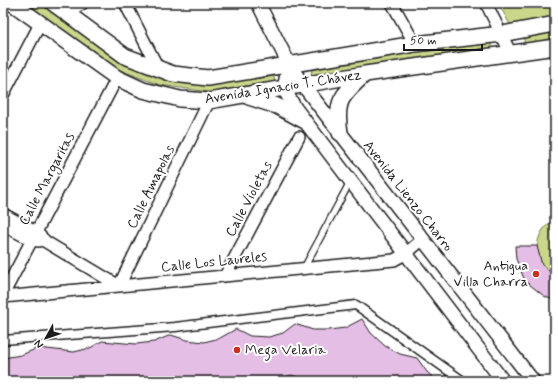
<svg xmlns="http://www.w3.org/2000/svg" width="558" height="384" font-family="Mynerve,sans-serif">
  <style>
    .green { fill: #cad78b; stroke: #737a54 }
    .building { fill: #e5bee6; stroke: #1c1c1c }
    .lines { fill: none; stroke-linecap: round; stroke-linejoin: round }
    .service-casing { stroke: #1c1c1c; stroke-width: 8 }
    .pedestrian-casing { stroke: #1c1c1c; stroke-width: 11 }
    .minor-casing { stroke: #1c1c1c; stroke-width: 14 }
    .tertiary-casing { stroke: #1c1c1c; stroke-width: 16 }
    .secondary-casing { stroke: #1c1c1c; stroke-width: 18 }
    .service { stroke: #fff; stroke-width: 5.5 }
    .pedestrian { stroke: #fff; stroke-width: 8 }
    .minor { stroke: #fff; stroke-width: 11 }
    .tertiary { stroke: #fff; stroke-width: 13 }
    .secondary { stroke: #fff; stroke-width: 15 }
    .poi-dot { fill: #c8321e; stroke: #fff; stroke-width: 1.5 }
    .labels { text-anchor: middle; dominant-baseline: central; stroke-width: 4; stroke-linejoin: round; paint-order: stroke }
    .street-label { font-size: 14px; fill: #1c1c1c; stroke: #fff }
    .poi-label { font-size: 14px; fill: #1c1c1c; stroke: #fff; text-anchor: end }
  </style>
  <rect width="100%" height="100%" fill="#fff"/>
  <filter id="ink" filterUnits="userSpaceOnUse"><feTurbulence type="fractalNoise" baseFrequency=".025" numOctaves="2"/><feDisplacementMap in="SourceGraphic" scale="8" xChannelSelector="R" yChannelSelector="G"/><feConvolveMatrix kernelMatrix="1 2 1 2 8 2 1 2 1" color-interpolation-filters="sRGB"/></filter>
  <g filter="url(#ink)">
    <path class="green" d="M31 3H45L74 25 163 74 273 71 275 83 209 92 160 85 117 69 37 12Z
      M498 3H555V19L512 28Z
      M555 30V41L525 45 523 35Z
      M489 40 494 50 311 80 312 67Z
      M555 220V276C532 265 531 231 555 220Z"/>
    <path class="building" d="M515 246H537L542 265 555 276V301L544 296 525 281 516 259Z
      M362 319 371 333 385 346 400 354 417 358 427 372 437 381H311L291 375 274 381H3V358L21 355 38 348 74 352 90 348 102 341 136 344 154 342 171 335 187 340 204 342 220 338 236 329 250 336 269 337 283 333 295 324 313 330H329L345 328Z"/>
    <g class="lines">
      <defs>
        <path id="service" d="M304 268 350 182"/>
        <path id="pedestrian" d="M3 340 175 327 356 305 463 381"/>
        <path id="minor" d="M125 3 159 70
          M392 3 415 44
          M486 3 511 54
          M66 13 83 3
          M3 95 40 24
          M3 214 36 232 46 242 119 286 209 101
          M3 225 32 240 39 241
          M225 276 299 137
          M3 295 117 78
          M3 297 394 260 405 254 422 240"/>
        <path id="tertiary" d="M258 3 289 64 303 85 533 381
          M289 64 284 89 295 108 503 381"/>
        <path id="secondary" d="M12 3 117 78 143 90 180 99 209 101 365 74 555 47
          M53 3 125 56 173 74 208 78 415 44 502 34 555 24
          M249 97 277 106 303 120
          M340 133C335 101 341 96 364 75"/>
      </defs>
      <use href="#service" class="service-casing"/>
      <use href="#pedestrian" class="pedestrian-casing"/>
      <use href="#minor" class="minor-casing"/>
      <use href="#tertiary" class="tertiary-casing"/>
      <use href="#secondary" class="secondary-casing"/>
      <use href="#service" class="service"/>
      <use href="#pedestrian" class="pedestrian"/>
      <use href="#minor" class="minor"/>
      <use href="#tertiary" class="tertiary"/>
      <use href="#secondary" class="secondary"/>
    </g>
  </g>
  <g class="poi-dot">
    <circle cx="536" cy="274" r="4"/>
    <circle cx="237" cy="350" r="4"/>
  </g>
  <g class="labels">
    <g class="street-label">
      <text transform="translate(283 87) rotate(-9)">Avenida Ignacio T. Chávez</text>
      <text transform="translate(47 179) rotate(-62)">Calle Margaritas</text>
      <text transform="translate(151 187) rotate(-64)">Calle Amapolas</text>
      <text transform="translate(408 196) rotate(52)">Avenida Lienzo Charro</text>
      <text transform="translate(249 199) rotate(-62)">Calle Violetas</text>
      <text transform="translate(214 262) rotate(-6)">Calle Los Laureles</text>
    </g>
    <g class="poi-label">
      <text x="528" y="266">Antigua<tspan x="528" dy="16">Villa Charra</tspan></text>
      <text x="245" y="350" text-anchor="start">Mega Velaria</text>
    </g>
  </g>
  <rect width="558" height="384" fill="none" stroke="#fff" stroke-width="16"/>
  <rect x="8" y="8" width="542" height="368" fill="none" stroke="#1c1c1c" stroke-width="1.5" filter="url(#ink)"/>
  <g transform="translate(46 338) rotate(230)" stroke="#ffffff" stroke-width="3" paint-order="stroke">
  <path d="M0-3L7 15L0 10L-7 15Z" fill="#1c1c1c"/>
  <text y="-6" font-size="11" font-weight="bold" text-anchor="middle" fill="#1c1c1c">N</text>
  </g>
  <path d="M404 44v6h78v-6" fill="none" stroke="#1c1c1c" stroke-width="2"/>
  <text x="410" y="44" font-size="12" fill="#1c1c1c" stroke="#ffffff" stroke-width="3" paint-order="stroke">50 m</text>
</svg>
